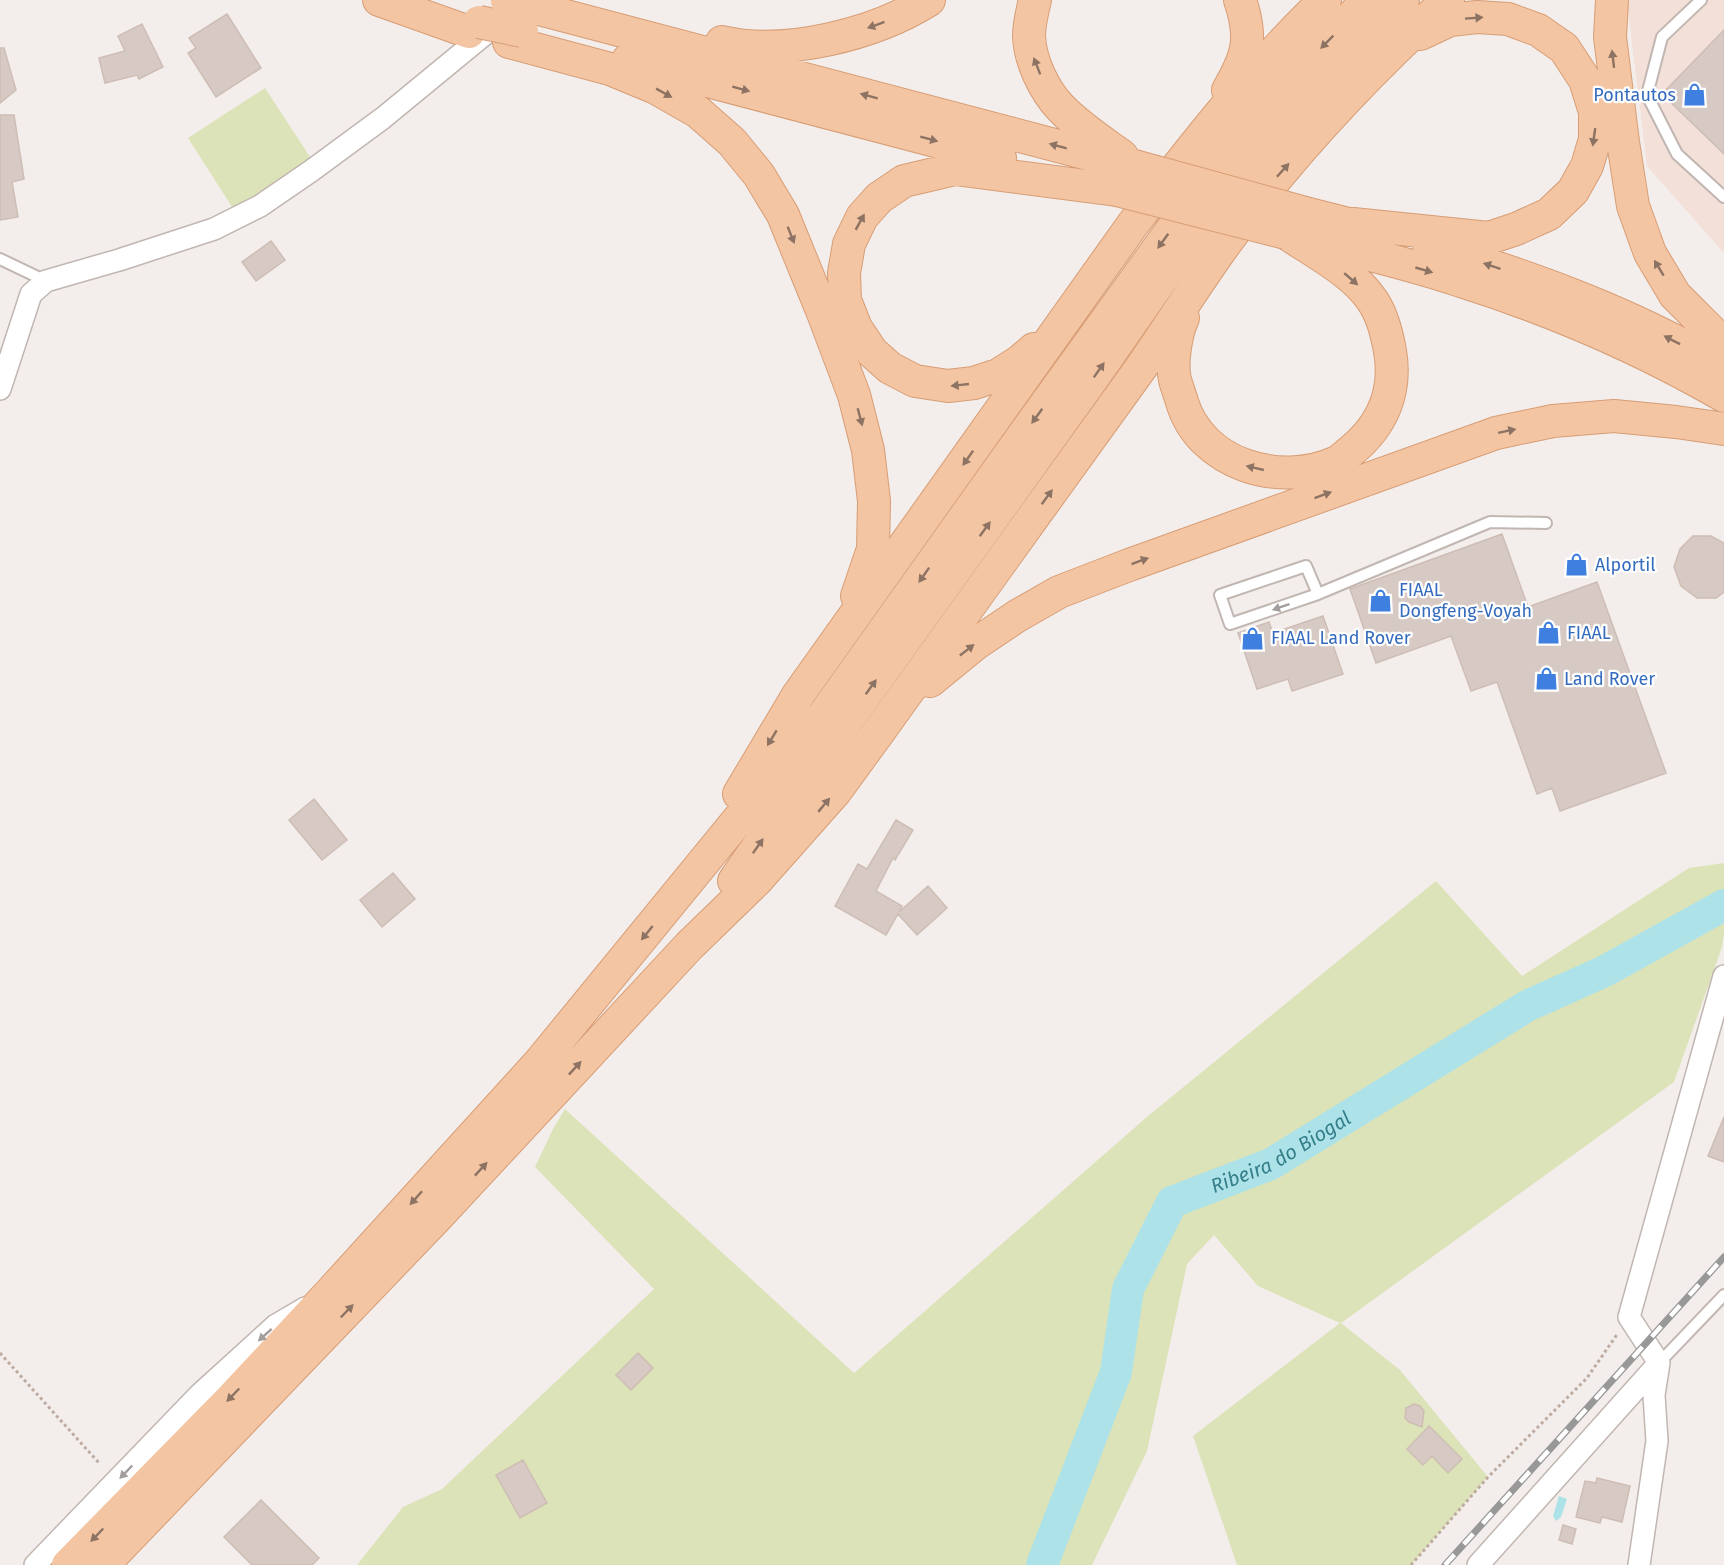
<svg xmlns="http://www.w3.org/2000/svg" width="1724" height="1565" font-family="'Fira Sans',sans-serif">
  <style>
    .commercial { fill: #f3e0d8 }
    .green { fill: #dce3b8 }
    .water { fill: #aee2e9 }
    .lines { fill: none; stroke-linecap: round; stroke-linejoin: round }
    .river { stroke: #aee2e9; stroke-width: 32 }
    .building { fill: #d7cac4; stroke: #cebdb5; stroke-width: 1.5 }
    .lane-casing { stroke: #c1b6b1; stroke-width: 14 }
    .street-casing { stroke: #c1b6b1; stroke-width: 24 }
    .primary-casing { stroke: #d79d75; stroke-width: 34 }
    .path { stroke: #beaba1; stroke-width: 3; stroke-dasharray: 3 3; stroke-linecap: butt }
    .lane { stroke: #fff; stroke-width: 10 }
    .street { stroke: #fff; stroke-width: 21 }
    .primary { stroke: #f4c5a3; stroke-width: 32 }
    .rail-casing { stroke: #989898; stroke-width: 7 }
    .rail { stroke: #fff; stroke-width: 4.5; stroke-dasharray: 14; stroke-linecap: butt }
    .primary-bridge-casing { stroke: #d79d75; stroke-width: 34; stroke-linecap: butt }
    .primary-bridge { stroke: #f4c5a3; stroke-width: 32 }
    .oneway { fill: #8c7363 }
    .oneway2 { fill: #a39e9c }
    .labels { text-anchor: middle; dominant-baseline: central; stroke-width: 4.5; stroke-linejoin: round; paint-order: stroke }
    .shop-label { font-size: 18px; fill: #366cbe; stroke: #fff; text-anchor: start }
    .water-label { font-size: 20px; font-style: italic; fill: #347f8a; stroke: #fff }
  </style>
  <rect width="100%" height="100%" fill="#f3eeeb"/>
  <path class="commercial" d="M1629 0H1724V253L1647 166 1628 10Z"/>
  <path class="green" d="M265 88 312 160 234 210 188 138Z
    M1724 863V934L1722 947 1674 1082 1341 1323 1400 1370 1488 1477 1411 1565H1237L1193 1436 1340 1323 1258 1286 1214 1235 1187 1264 1147 1451 1092 1565H357L403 1507 442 1489 654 1289 535 1167 553 1129 565 1109 854 1373 1148 1116 1436 881 1522 976 1689 868Z"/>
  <path class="water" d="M1559 1496 1567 1499 1561 1517 1556 1521 1553 1516Z"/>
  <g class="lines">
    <path class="river" id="s1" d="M1042 1565 1116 1372 1128 1289 1172 1202 1271 1164 1527 1006 1605 971 1724 905"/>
  </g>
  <path class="building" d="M227 14 261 68 216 97 188 53 196 48 189 38Z
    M142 24 163 67 139 79 137 75 105 83 99 58 125 51 118 36Z
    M1724 30V154L1662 94Z
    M0 48H4L16 90 0 103Z
    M0 115H14L24 179 12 182 18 217 0 220Z
    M271 241 285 260 256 281 242 262Z
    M1502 534 1528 607 1597 582 1666 773 1560 811 1552 788 1537 794 1497 682 1471 691 1451 636 1376 663 1350 589Z
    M1693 536H1711L1724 543V592L1716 598H1697L1681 586 1674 567 1680 549Z
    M1323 616 1343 674 1292 691 1288 679 1257 689 1238 633 1269 622 1273 633Z
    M314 799 347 840 322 860 289 820Z
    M896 820 913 830 895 860 893 858 876 891 902 906 899 912 928 886 947 908 917 935 898 914 886 935 835 906 858 864 867 869Z
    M393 873 415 899 382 927 360 900Z
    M1724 1117V1162L1708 1156Z
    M638 1353 653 1368 631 1390 616 1375Z
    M1414 1404 1420 1406 1424 1411 1422 1427 1409 1422 1405 1418 1406 1408Z
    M1429 1426 1462 1459 1448 1473 1432 1456 1423 1465 1407 1449Z
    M523 1460 547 1503 520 1518 496 1475Z
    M1597 1478 1630 1486 1622 1522 1602 1517 1600 1523 1576 1517 1585 1481 1596 1483Z
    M261 1500 319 1558 312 1565H252L224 1537Z
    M1563 1525 1576 1529 1572 1544 1559 1540Z"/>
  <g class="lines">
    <defs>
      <path id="lane" d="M1701 0 1662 37 1647 95 1677 154 1724 197
        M0 259 46 281
        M1318 594 1306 566 1220 595 1230 624 1318 594 1490 522 1546 523
        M1659 1363 1724 1295"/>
      <path id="street" d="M0 389 31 294 46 281 119 260 214 229 260 206 311 171 383 118 490 30
        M1659 1363 1629 1317 1724 976
        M35 1565 199 1395 276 1325 305 1308
        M1478 1565 1659 1363
        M1639 1565 1657 1441 1654 1395 1659 1363"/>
      <path id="primary" d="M379 0 469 32
        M1035 0C1032 12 1029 24 1029 36 1030 61 1044 90 1060 107 1078 126 1101 141 1122 156
        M1612 0 1610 37 1623 142 1633 206 1650 253 1675 295 1724 344
        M547 11 1134 166
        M509 42 610 69 656 88 698 112 732 142 759 175 783 215 823 313 854 395 868 450 874 501 873 549 857 596
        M722 42C785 57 875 34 929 0
        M628 60 1000 158
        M1228 90C1248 56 1253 38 1240 0
        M1305 213 1372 230
        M1353 224 1489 238 1516 229 1549 214 1573 191 1587 166 1595 139V112L1585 80 1564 48 1538 30 1508 19 1477 17 1450 20 1420 34
        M1307 239C1359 252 1411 264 1461 281 1553 310 1641 348 1724 396
        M1429 246C1531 277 1632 313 1724 368
        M1183 318C1176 333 1171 363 1175 380 1177 387 1180 395 1182 402 1201 465 1280 488 1337 462 1342 459 1347 454 1351 451 1383 425 1397 391 1390 351 1387 334 1382 314 1372 300 1353 272 1314 252 1286 233
        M1034 349 1020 361 998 375 974 383 948 386 915 381 890 368 872 352 856 328 845 300 844 273 849 244 862 217 879 198 904 181 955 169 1117 190
        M930 681 974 645 1017 616 1059 592 1129 565 1496 433 1553 421 1614 416 1676 422 1724 429
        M739 794 798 695 1133 224C1193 146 1254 68 1325 0
        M734 881C843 724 956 570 1067 414 1109 357 1147 298 1189 241 1253 155 1325 74 1403 0
        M68 1565 231 1399 331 1292 540 1062 823 716 1012 451 1222 160 1299 70 1368 0
        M103 1565 439 1215 689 946 757 880 835 792 878 733C964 613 1049 495 1135 376 1165 334 1192 290 1222 248 1288 158 1365 75 1448 0"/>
    </defs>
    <use href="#lane" class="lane-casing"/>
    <use href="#street" class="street-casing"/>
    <use href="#primary" class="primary-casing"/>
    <path class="path" d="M0 1353 99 1463
      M1411 1565 1488 1477 1587 1378 1618 1333"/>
    <use href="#lane" class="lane"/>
    <use href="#street" class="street"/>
    <use href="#primary" class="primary"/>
    <defs>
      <path id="rail" d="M1445 1565 1724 1257"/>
    </defs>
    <use href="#rail" class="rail-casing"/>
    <use href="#rail" class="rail"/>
    <defs>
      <path id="primary-bridge" d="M507 1 547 11
        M479 22 522 31
        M1134 166 1305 213
        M1117 190 1286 233"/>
    </defs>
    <use href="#primary-bridge" class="primary-bridge-casing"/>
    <use href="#primary-bridge" class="primary-bridge"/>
  </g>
  <defs><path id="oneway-solid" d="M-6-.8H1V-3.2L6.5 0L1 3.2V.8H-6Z" transform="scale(1.5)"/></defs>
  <g class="oneway">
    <use href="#oneway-solid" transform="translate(1474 18) rotate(-4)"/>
    <use href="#oneway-solid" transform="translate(876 25) rotate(160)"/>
    <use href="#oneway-solid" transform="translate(1327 42) rotate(135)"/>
    <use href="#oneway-solid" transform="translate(1613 59) rotate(-97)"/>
    <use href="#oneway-solid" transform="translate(1037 66) rotate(-111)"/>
    <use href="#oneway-solid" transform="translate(741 89) rotate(15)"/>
    <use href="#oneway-solid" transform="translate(664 93) rotate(29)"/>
    <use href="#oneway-solid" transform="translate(869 96) rotate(-165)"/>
    <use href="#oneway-solid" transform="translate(1594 137) rotate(98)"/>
    <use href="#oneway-solid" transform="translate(929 139) rotate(15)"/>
    <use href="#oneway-solid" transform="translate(1058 146) rotate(-165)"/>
    <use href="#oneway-solid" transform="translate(1283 170) rotate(-48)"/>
    <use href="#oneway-solid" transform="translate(860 222) rotate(-61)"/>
    <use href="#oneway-solid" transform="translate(791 235) rotate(68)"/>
    <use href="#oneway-solid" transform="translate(1163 241) rotate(126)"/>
    <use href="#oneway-solid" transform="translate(1492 266) rotate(-162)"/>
    <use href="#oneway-solid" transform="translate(1659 268) rotate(-121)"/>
    <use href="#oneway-solid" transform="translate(1424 270) rotate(16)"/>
    <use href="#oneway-solid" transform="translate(1351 279) rotate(41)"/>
    <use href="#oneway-solid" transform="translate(1672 340) rotate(-153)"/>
    <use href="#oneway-solid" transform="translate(1099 370) rotate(-55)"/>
    <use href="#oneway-solid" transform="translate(960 385) rotate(174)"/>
    <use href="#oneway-solid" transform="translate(1037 416) rotate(126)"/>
    <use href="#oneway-solid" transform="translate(860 417) rotate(75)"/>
    <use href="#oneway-solid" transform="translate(1507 431) rotate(-12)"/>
    <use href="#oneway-solid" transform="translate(968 458) rotate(125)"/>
    <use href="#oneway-solid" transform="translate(1255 468) rotate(-167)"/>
    <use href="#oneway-solid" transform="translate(1323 495) rotate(-20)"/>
    <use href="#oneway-solid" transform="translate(1047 497) rotate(-54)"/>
    <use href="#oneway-solid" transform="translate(985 529) rotate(-54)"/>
    <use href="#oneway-solid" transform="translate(1140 561) rotate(-20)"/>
    <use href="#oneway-solid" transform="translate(924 575) rotate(125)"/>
    <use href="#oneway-solid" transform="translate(967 650) rotate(-38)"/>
    <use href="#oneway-solid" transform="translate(871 687) rotate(-54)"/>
    <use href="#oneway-solid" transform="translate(772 738) rotate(121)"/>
    <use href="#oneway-solid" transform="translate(824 805) rotate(-50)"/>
    <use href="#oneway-solid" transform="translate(758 846) rotate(-55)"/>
    <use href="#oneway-solid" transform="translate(647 933) rotate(129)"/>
    <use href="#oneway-solid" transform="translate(575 1068) rotate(-47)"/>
    <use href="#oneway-solid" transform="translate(481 1169) rotate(-47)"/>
    <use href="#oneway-solid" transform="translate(416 1198) rotate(132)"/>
    <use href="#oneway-solid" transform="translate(347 1311) rotate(-46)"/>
    <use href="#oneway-solid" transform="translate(233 1395) rotate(134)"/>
    <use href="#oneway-solid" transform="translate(97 1535) rotate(134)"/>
  </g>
  <g class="oneway2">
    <use href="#oneway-solid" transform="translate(1281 607) rotate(161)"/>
    <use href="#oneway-solid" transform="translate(265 1335) rotate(138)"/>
    <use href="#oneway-solid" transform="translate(126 1472) rotate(134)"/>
  </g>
  <defs>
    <symbol id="shop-bare" viewBox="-9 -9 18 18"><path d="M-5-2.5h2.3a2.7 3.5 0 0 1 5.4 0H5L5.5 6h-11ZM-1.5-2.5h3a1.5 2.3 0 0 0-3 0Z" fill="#3f7fe0" stroke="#fff" stroke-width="2.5" paint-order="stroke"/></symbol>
  </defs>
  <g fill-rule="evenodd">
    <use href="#shop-bare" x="1678" y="78" width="33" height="33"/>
    <use href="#shop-bare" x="1560" y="548" width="33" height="33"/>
    <use href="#shop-bare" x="1364" y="584" width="33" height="33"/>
    <use href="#shop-bare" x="1532" y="616" width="33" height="33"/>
    <use href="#shop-bare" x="1236" y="622" width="33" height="33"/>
    <use href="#shop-bare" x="1530" y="662" width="33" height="33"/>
  </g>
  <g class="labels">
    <g class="shop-label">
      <text x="1676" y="95" text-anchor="end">Pontautos</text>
      <text x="1595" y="565">Alportil</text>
      <text x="1399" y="590">FIAAL<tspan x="1399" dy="21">Dongfeng-Voyah</tspan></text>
      <text x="1567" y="633">FIAAL</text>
      <text x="1271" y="638">FIAAL Land Rover</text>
      <text x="1564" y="679">Land Rover</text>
    </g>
    <g class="water-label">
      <text stroke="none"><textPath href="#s1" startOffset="508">Ribeira do Biogal</textPath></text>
    </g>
  </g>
</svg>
